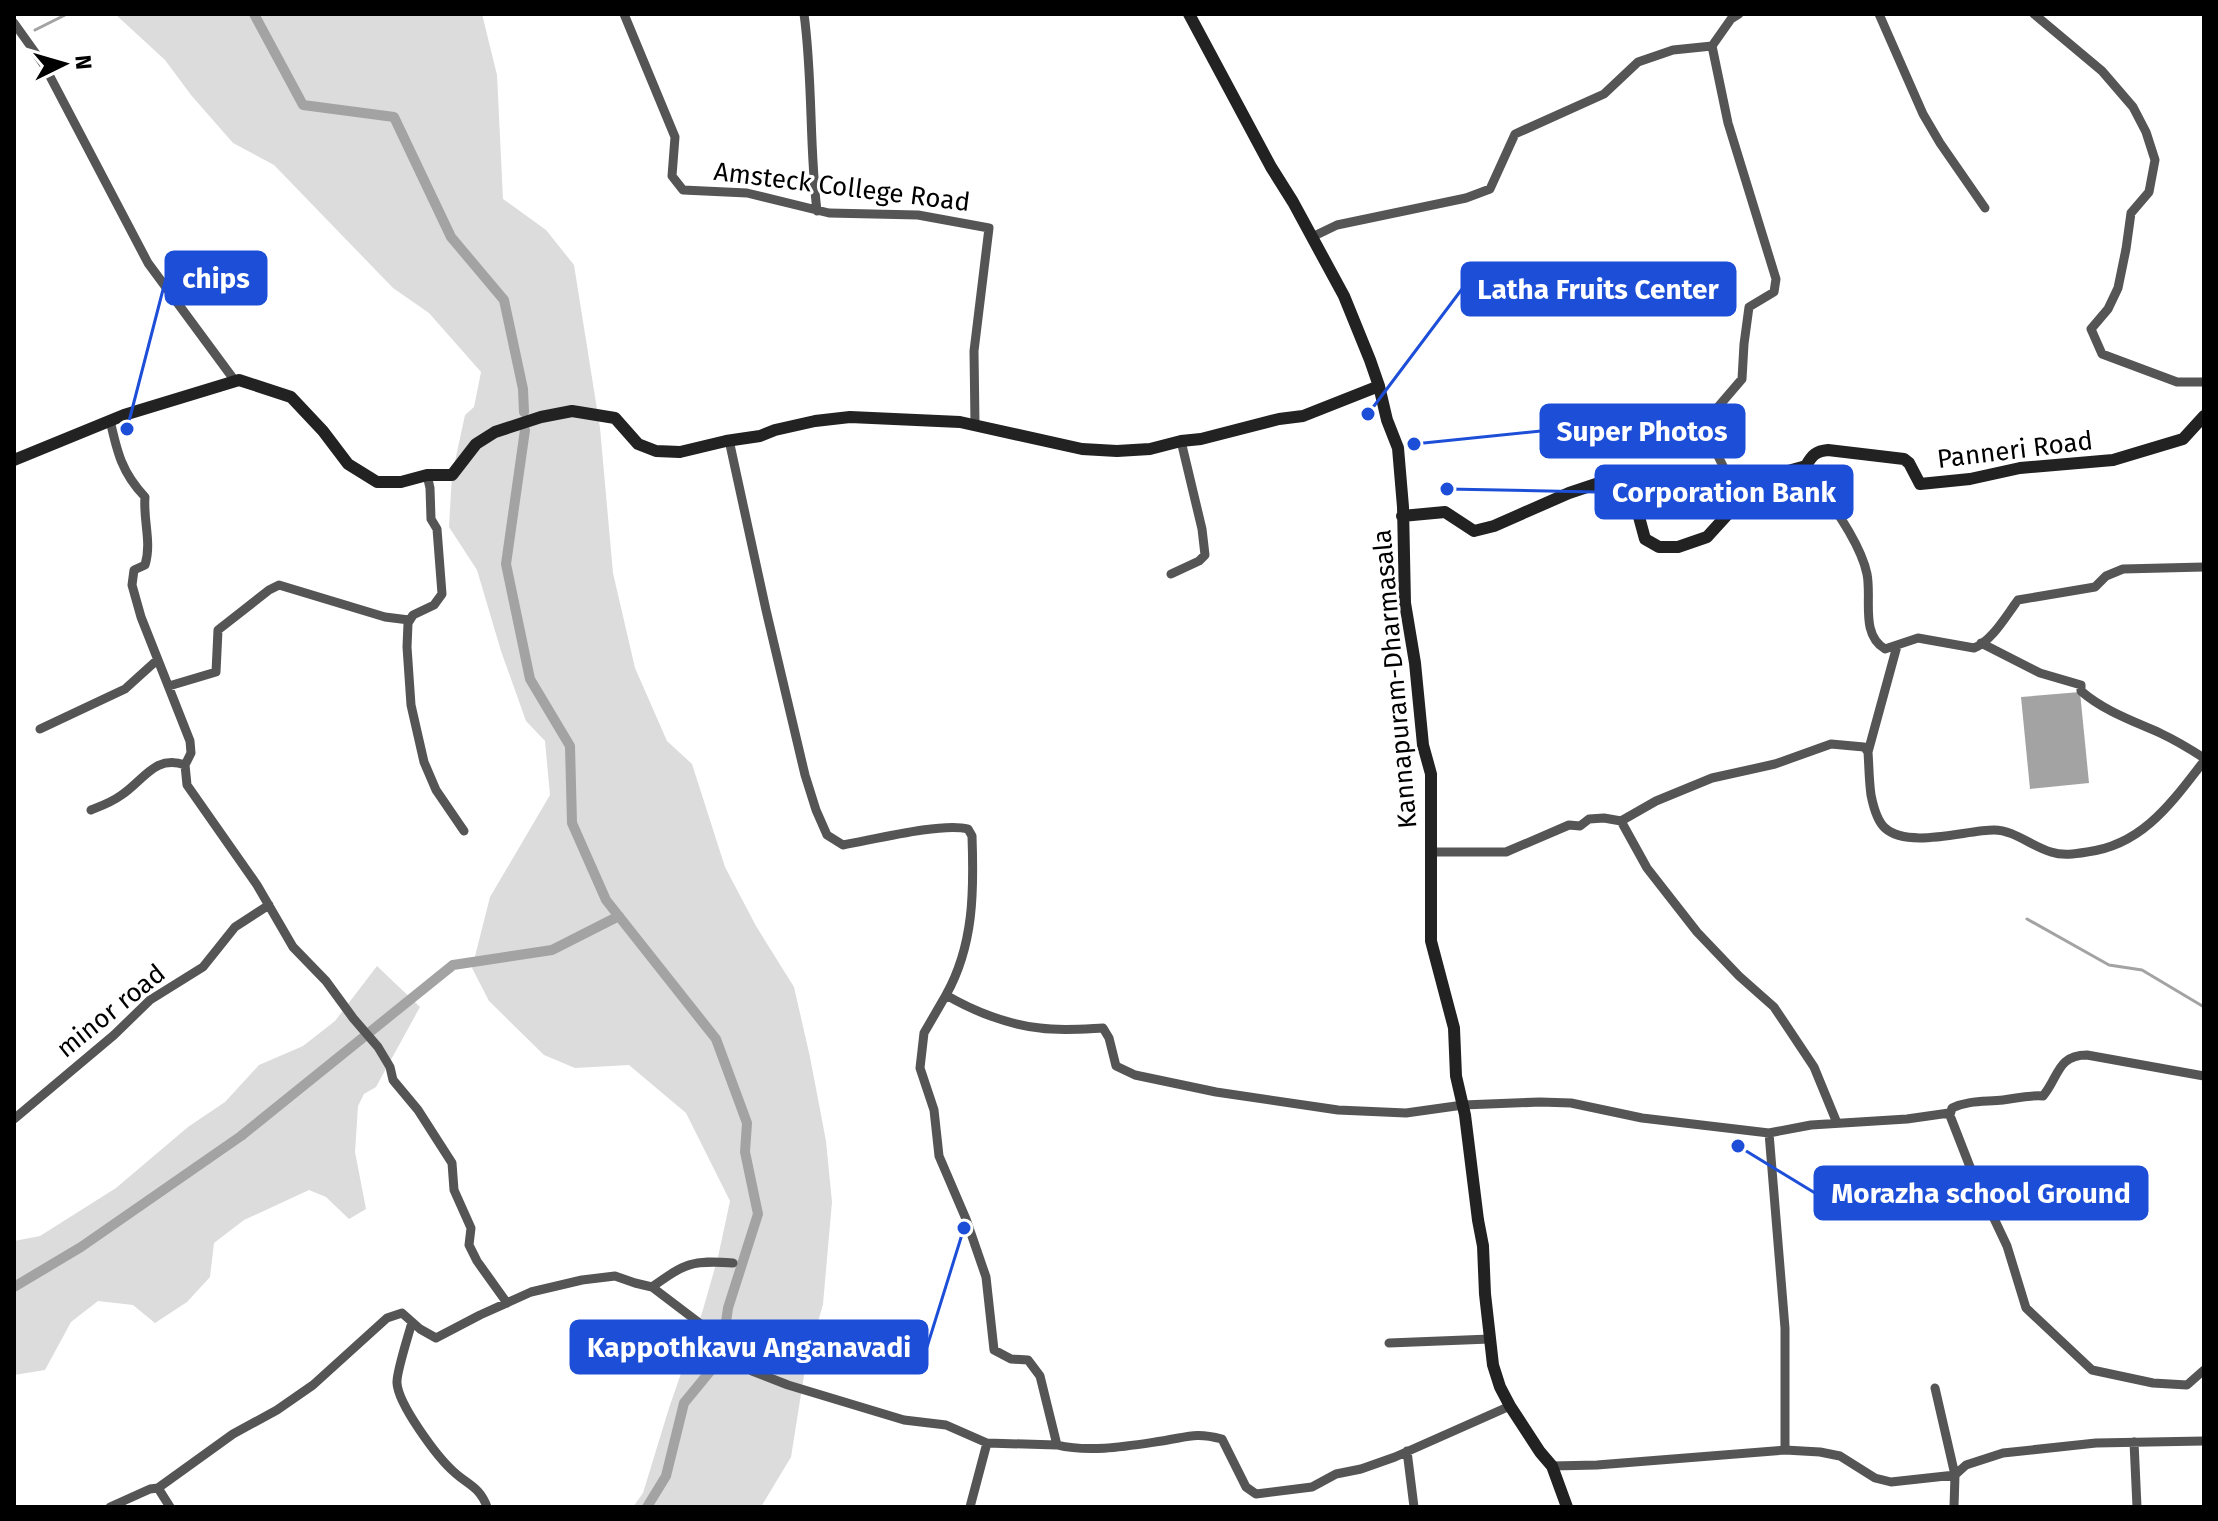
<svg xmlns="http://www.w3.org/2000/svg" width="2218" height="1521" font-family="'Fira Sans',sans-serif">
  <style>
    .green { fill: #dcdcdc }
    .water { fill: #a3a3a3 }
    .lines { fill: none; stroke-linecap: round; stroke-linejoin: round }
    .stream { stroke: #a3a3a3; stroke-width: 3 }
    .canal { stroke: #a3a3a3; stroke-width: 10 }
    .minor { stroke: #555; stroke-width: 9 }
    .secondary { stroke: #222; stroke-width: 12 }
    .labels { text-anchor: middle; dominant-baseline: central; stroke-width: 6; stroke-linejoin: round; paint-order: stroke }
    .street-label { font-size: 26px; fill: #000; stroke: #fff }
    .leader { fill: none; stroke: #1d4ed8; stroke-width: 3 }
    .callout-dot { fill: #1d4ed8; stroke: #fff; stroke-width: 3 }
    .callout { fill: #1d4ed8; stroke: #1d4ed8; stroke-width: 3 }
    .callout-label { font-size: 28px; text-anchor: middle; font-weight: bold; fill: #fff }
  </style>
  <rect width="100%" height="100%" fill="#fff"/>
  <path class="green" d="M115 14H482L497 75 503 199 546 230 574 265 600 428 613 573 635 668 667 741 692 764 725 867 756 926 794 987 810 1057 826 1141 832 1202 823 1304 805 1369 791 1457 761 1507H633L643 1493 669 1408 702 1313 718 1257 730 1201 686 1113 629 1065 575 1068 544 1055 489 1001 472 968 490 897 550 795 545 741 526 721 501 651 477 570 449 527 452 475 465 415 474 407 481 372 429 313 393 288 274 165 233 143 191 95 165 60Z
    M377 966 420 1007 376 1087 364 1094 358 1106 355 1152 366 1209 349 1219 326 1197 309 1190 244 1220 214 1243 210 1277 187 1302 155 1323 133 1305 98 1301 71 1322 45 1370 14 1375V1241L40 1236 116 1188 188 1127 225 1102 259 1065 303 1046 335 1021Z"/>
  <path class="water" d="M2080 692 2089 783 2030 789 2021 697Z"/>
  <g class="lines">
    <path class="stream" d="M35 30 67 14
      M2027 919 2109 965 2142 970 2204 1007"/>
    <path class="canal" d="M254 14 303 105 394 117 451 237 504 300 523 389 524 412
      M525 430 506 564 530 679 570 746 572 823 606 900 716 1039 747 1123 745 1152 758 1214 728 1308 721 1358 684 1403 666 1476 647 1507
      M14 1287 81 1247 241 1136 453 965 552 950 619 916"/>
    <path class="minor" d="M624 14 675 137 672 176 683 190 747 193 829 213 918 215 989 228 974 351 975 424
      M804 14C813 79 809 145 817 211
      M1879 14 1923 114 1940 143 1985 208
      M2034 14 2102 71 2133 107 2146 132 2155 160 2149 192 2131 213 2126 249 2118 288 2108 309 2091 329 2102 354 2177 382H2204
      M14 23 44 65 148 263 235 381
      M1712 46 1728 123 1776 279 1774 292 1749 307 1744 344 1742 379 1718 407 1704 428 1731 482 1742 498
      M1312 237 1337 225 1466 198 1490 189 1515 134 1604 94 1638 62 1673 50 1712 46 1731 19 1739 14
      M110 420C117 452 122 473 145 497 143 521 152 542 145 565L134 570 132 585 141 617 190 741 191 753 185 765 187 785 257 885 293 947 326 981 353 1018 378 1047 390 1067 393 1080 418 1110 452 1163 454 1190 471 1228 469 1245 477 1261 507 1303
      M729 440 766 610 805 775 816 810 827 835 843 845C872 840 942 822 968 829L972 836C974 891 974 945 946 995 973 1011 1009 1025 1040 1028 1061 1031 1083 1029 1103 1028L1109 1038 1116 1066 1135 1075 1216 1092 1338 1110 1406 1113 1463 1105 1540 1102 1571 1103 1642 1118 1769 1133 1811 1125 1907 1119 1949 1113 1972 1172 2007 1246 2026 1308 2092 1370 2153 1383 2187 1385 2204 1370
      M1806 466C1825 496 1860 540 1867 574 1872 599 1860 634 1885 649L1918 638 1974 648C1992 641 2006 616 2018 600L2095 587 2106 576 2123 569 2204 567
      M427 475 430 488 431 519 437 529 442 594 434 605 413 615 408 623 407 647 411 705 424 762 436 790 464 831
      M1171 574 1199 561 1205 555 1202 529 1181 441
      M1981 643 2040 673 2081 685V691C2104 711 2133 721 2160 733 2175 740 2190 749 2204 758
      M169 686 216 672 218 630 269 590 279 585 385 617 409 620
      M40 729 125 689 156 661
      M1868 752 1897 646
      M91 810C101 806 112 802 120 796 143 782 154 754 185 765
      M1621 821 1647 868 1697 932 1739 976 1774 1007 1814 1067 1837 1123
      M1432 852H1506L1569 825 1580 826 1589 819 1604 818 1621 821 1656 801 1712 778 1775 764 1831 744 1864 747 1868 752C1869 766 1869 781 1871 795 1873 805 1877 821 1885 828 1908 849 1966 830 1994 830 2014 830 2031 846 2051 852 2063 856 2075 854 2087 852 2143 845 2172 802 2204 761
      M946 995 924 1033 920 1068 934 1110 939 1156 966 1219 986 1277 994 1350 1011 1359 1028 1360 1040 1376 1057 1445C1090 1453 1128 1446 1162 1441 1188 1437 1195 1432 1222 1439L1246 1487 1256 1494 1312 1487 1336 1474 1361 1469 1395 1457 1510 1406
      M1950 1115 1952 1108C1969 1100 1985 1102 2003 1100 2018 1098 2028 1095 2043 1096 2059 1077 2057 1055 2087 1055L2204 1076
      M14 1119 114 1035 150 1000 203 967 235 927 269 905
      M1769 1133 1785 1328V1450
      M652 1287C686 1263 691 1260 733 1263
      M412 1322C409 1334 396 1373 397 1383 398 1404 437 1457 454 1472 468 1485 480 1487 487 1507
      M1389 1343 1490 1339
      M1935 1388 1955 1475 1954 1507
      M2134 1442 2137 1507
      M1407 1451 1414 1507
      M1552 1466 1597 1465 1785 1450 1820 1452 1840 1456 1875 1478 1891 1482 1955 1475 1966 1465 2003 1453 2096 1443 2204 1441
      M158 1488 233 1434 277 1410 313 1385 387 1318 402 1313 420 1329 436 1338 480 1315 531 1292 582 1280 615 1276 635 1283 652 1287 727 1344 752 1371 788 1385 904 1420 946 1425 987 1443 1057 1445
      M110 1507 150 1489 158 1488 170 1507
      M970 1507 987 1443"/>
    <path class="secondary" d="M1189 14 1271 167 1293 202 1344 296 1370 360 1379 386 1387 420 1398 448 1403 507 1405 603 1415 663 1423 745 1431 774V941L1454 1028 1456 1076 1465 1115 1478 1220 1483 1246 1485 1294 1493 1365 1500 1387 1510 1406 1540 1452 1552 1466 1567 1507
      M14 460 124 415 239 380 291 397 323 431 348 464 377 482H401L427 475H452L476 444 495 432 541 417 572 411 615 418 638 444 656 451 680 452 726 441 760 436 775 430 815 421 850 417 960 422 1082 449 1117 451 1150 449 1181 441 1201 439 1279 419 1303 416 1379 386
      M1402 516 1445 512 1474 531 1494 526 1569 493 1620 476 1632 491 1645 539 1659 547H1678L1707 537 1747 493 1788 471 1806 466C1812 455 1816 451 1828 450L1904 459 1909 463 1920 484 1970 479 2020 468 2113 460 2183 439 2204 416"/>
  </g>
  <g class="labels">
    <g class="street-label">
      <text transform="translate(842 187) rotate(7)">Amsteck College Road</text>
      <text transform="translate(2015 450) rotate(-7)">Panneri Road</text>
      <text transform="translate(1395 679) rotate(-95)">Kannapuram-Dharmasala</text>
      <text transform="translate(111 1011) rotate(-39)">minor road</text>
    </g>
  </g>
  <path class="leader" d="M127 429L166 278M1368 414L1462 289M1414 444L1541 431M1447 489L1596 492M1738 1146L1815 1193M964 1228L927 1347"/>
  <g class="callout-dot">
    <circle cx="127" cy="429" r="8"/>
    <circle cx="1368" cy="414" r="8"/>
    <circle cx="1414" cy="444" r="8"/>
    <circle cx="1447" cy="489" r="8"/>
    <circle cx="1738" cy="1146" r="8"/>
    <circle cx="964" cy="1228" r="8"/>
  </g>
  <g class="callout">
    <rect x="166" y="252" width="100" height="52" rx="8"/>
    <rect x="1462" y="263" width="273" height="52" rx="8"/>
    <rect x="1541" y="405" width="203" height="52" rx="8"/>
    <rect x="1596" y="466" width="256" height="52" rx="8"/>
    <rect x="1815" y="1167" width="332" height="52" rx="8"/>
    <rect x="571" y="1321" width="356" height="52" rx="8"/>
  </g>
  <g class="callout-label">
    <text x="216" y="288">chips</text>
    <text x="1598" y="299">Latha Fruits Center</text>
    <text x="1642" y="441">Super Photos</text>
    <text x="1724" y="502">Corporation Bank</text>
    <text x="1981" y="1203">Morazha school Ground</text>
    <text x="749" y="1357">Kappothkavu Anganavadi</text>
  </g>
  <rect width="2218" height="1521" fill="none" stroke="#000000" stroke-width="32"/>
  <g transform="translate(64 64) rotate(85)" stroke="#ffffff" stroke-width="6" paint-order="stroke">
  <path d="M0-6L14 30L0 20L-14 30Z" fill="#000000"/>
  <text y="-12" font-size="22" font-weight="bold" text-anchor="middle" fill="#000000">N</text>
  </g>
</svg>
